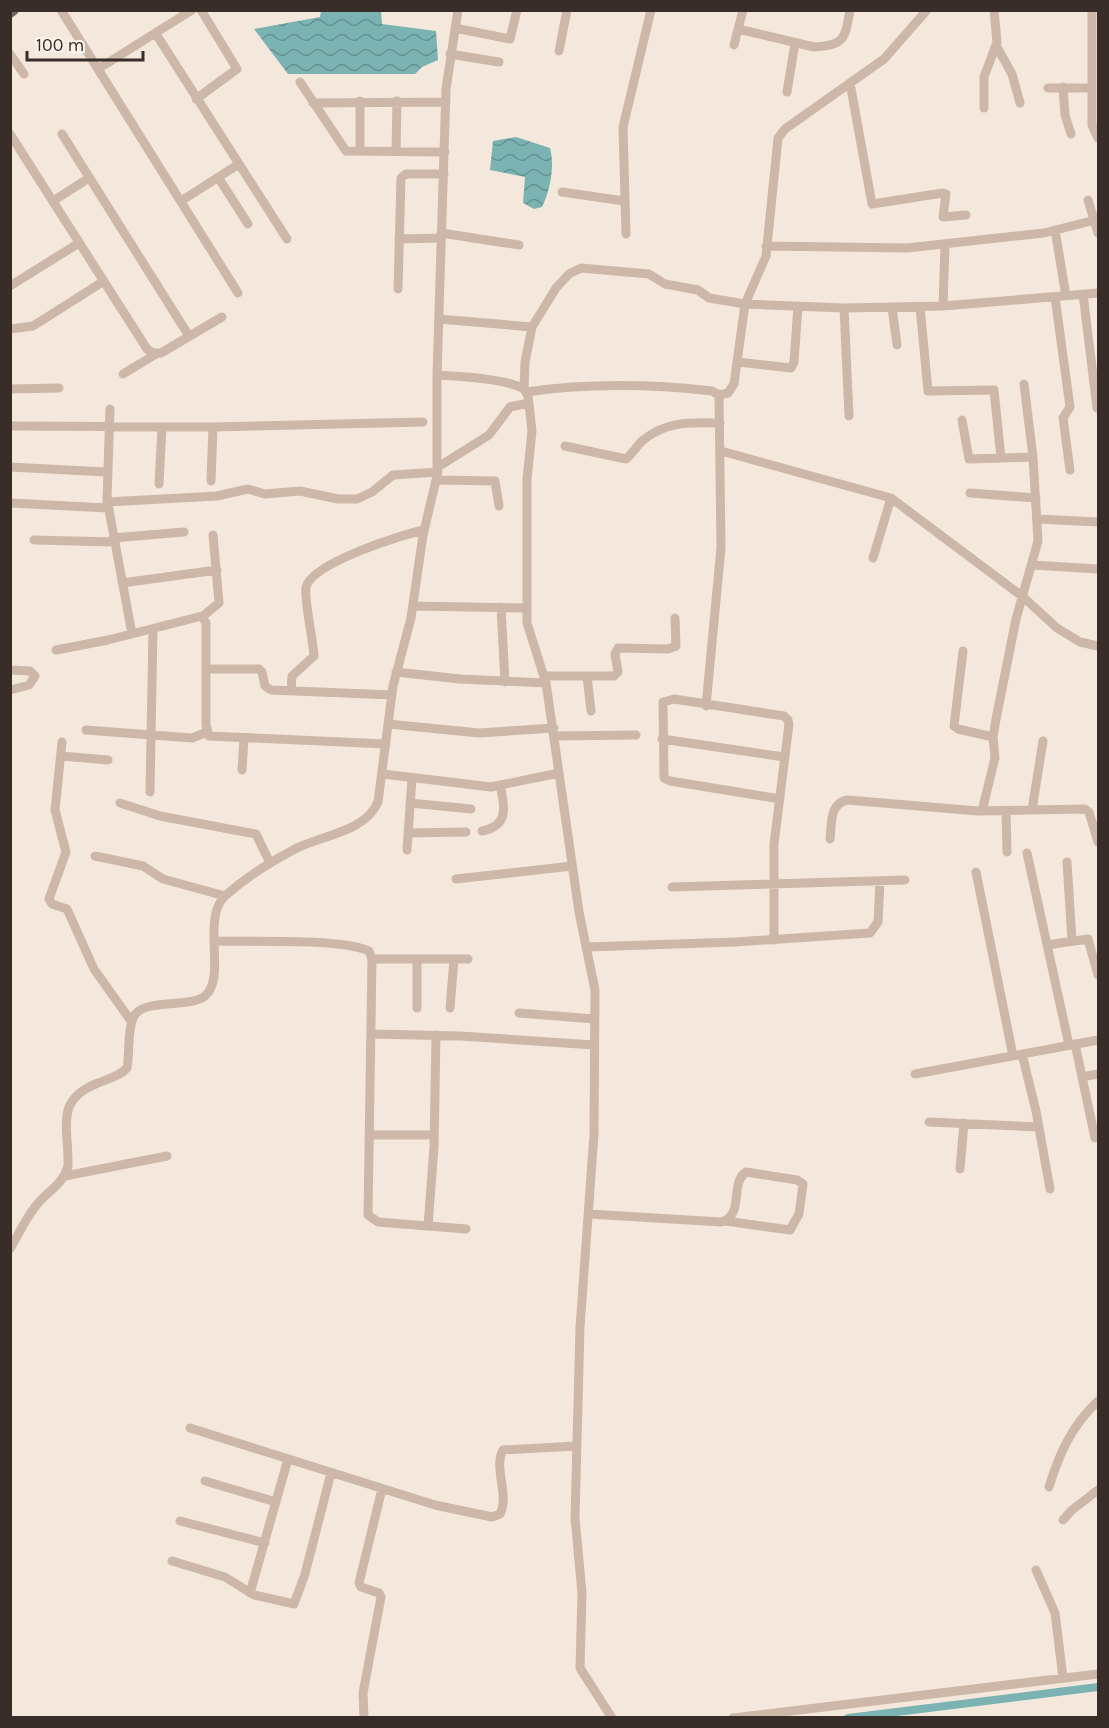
<svg xmlns="http://www.w3.org/2000/svg" width="1109" height="1728" font-family="Karla,sans-serif">
  <style>
    .water { fill: url(#water-waves) }
    .lines { fill: none; stroke-linecap: round; stroke-linejoin: round }
    .canal { stroke: #7ab3b2; stroke-width: 8 }
    .minor { stroke: #cdb7a8; stroke-width: 9 }
    .major { stroke: #7c6359; stroke-width: 10 }
  </style>
  <defs>
    <pattern id="water-waves" width="16" height="10" patternUnits="userSpaceOnUse" patternTransform="scale(1.5)"><rect width="16" height="10" fill="#7ab3b2"/><path d="M0 5q4-4 8 0t8 0" fill="none" stroke="#659291"/></pattern>
  </defs>
  <rect width="100%" height="100%" fill="#f4e8dd"/>
  <path class="water" d="M321 11H381L382 24 436 31 438 60 422 67 415 74H288L254 29 320 17Z
    M516 137 550 148C555 166 550 191 542 207L534 209 523 203 525 177 490 170 493 141Z"/>
  <g class="lines">
    <path class="canal" d="M848 1718 1098 1687"/>
    <path class="minor" d="M61 10 238 293
      M1092 10V125L1098 138
      M455 28 510 39 517 10
      M738 29 814 47C845 46 845 38 850 10
      M156 34 287 239
      M734 45 743 10
      M997 47 1012 74 1020 103
      M559 51 567 10
      M10 54 24 74
      M450 54 499 62
      M98 69 192 10
      M300 82 346 151 445 152
      M850 83 872 204 943 193 946 194 943 217 966 215
      M1063 87 1065 115 1071 134
      M1048 88H1091
      M787 92 795 43
      M196 99 237 69 201 10
      M360 101V151
      M313 103 446 102
      M984 108V77L997 42 994 10
      M10 134 147 349 153 353H161L222 317
      M62 134 189 336
      M396 151 397 101
      M218 177 248 224
      M562 192 624 201
      M1088 200 1098 233
      M53 201 89 178
      M181 201 239 164
      M1055 230 1066 296
      M441 233 519 245
      M626 234 623 127 651 10
      M399 239 441 238
      M766 246 907 248 1044 233 1095 220
      M10 286 79 243
      M398 289 401 178 406 174H444
      M1083 294 1097 408
      M1055 297 1070 407 1063 418 1070 470
      M943 306 945 245
      M892 307 897 345
      M920 307 928 391 994 390 1001 458
      M844 308 849 416
      M439 319 532 327
      M10 329 33 326 104 281
      M738 362 791 368 794 362 798 306
      M123 374 156 354
      M437 375C457 376 508 379 524 389L528 396 532 431 527 479V623L546 683 579 912 595 990 594 1134 580 1327 575 1518 582 1593 580 1668 612 1718
      M10 389 59 388
      M524 389 525 362 532 327 556 288 569 274 581 268 649 274 665 284 698 290 709 298 745 304 844 308 943 306 1098 293
      M527 392C589 383 650 384 712 391L719 395 721 548 706 706
      M719 395 728 393 734 384 745 304 766 256 778 138 785 129 884 59 927 10
      M110 409 107 499 132 634
      M962 420 969 459 1033 457
      M10 426 213 427 423 422
      M565 446 626 459C632 454 636 447 642 441 666 421 691 422 720 423
      M721 451 891 498 1022 596 1057 628 1080 642 1098 646
      M10 467 106 472
      M438 467 489 435 510 407 529 403
      M437 480 495 481 499 506
      M211 481 213 427
      M159 484 162 427
      M970 493 1036 498
      M107 502 217 496 248 489 265 494 300 491 338 499H357L372 492 393 475 438 472
      M10 503 108 508
      M1038 519 1098 522
      M113 538 184 532
      M34 540 114 542
      M873 558 891 498
      M1032 565 1098 569
      M122 583 217 570
      M413 606 527 608
      M501 607 505 682
      M203 616 219 603 213 535
      M56 650 108 640 202 616 206 623V725L209 736 386 744
      M963 651 954 726 958 729 993 737
      M207 669H259L262 672 265 686 271 690 392 695
      M10 670 30 671 35 676 29 685 10 690
      M396 672 460 679 546 683
      M544 676H614L618 672 615 654 618 648 668 649 676 646 675 618
      M587 676 591 711
      M291 691 292 676 314 656C313 639 304 600 306 587 312 563 401 535 424 530
      M388 724 479 733 554 728
      M86 730 192 738 207 732
      M555 736 636 735
      M662 739 784 757
      M62 742 55 810 66 852 49 899 52 904 67 909 94 969 131 1021
      M61 756 108 760
      M242 770 244 738
      M383 774 491 787 559 773
      M150 792 153 629
      M120 803 160 816 256 834 270 863
      M410 803 471 809
      M1032 810 1043 741
      M982 811 995 758 993 737 996 719 1016 619 1038 541 1033 457 1024 384
      M1006 811 1007 852
      M482 831C509 826 505 806 500 785
      M408 833 466 832
      M830 839C832 824 829 804 847 800L978 811 1085 809 1089 812 1098 842
      M407 850 412 778
      M1027 853 1069 1045
      M95 856 143 866 163 879 225 896
      M1067 862 1072 941
      M976 872 1013 1056
      M456 879 572 866
      M672 887 905 880
      M774 940V844L789 724 788 720 784 716 674 699 663 702 664 778 670 781 780 799
      M214 941C250 942 340 938 369 951L372 959 368 1215 378 1222 466 1229
      M1047 945 1088 939 1098 975
      M587 947 735 942 870 933 878 922 880 881
      M372 959H468
      M417 1008V959
      M450 1008 454 959
      M519 1013 594 1019
      M372 1034 460 1036 594 1045
      M1075 1044 1095 1138
      M1022 1054 1036 1111 1050 1189
      M915 1074 1098 1040
      M1082 1077 1098 1074
      M929 1122 1039 1127
      M369 1135H434
      M960 1169 964 1123
      M65 1176 167 1156
      M589 1214 721 1222C745 1216 729 1184 746 1172L797 1180 803 1184 799 1214 790 1230 725 1221
      M428 1226 434 1147 436 1035
      M10 1249C18 1235 25 1220 35 1207 46 1191 62 1187 68 1166 69 1127 54 1100 98 1083 108 1079 120 1076 127 1068 130 1052 127 1033 133 1018 142 997 189 1009 205 996 227 978 201 918 225 896 246 877 272 861 297 848 323 835 365 832 378 802L393 686 411 618 423 535 437 476V375L446 89 458 10
      M190 1428 435 1505 492 1517 500 1514C510 1495 493 1469 503 1450L576 1446
      M205 1481 276 1502
      M1049 1487C1059 1454 1072 1425 1098 1401
      M1063 1520 1072 1510 1098 1490
      M180 1521 265 1543
      M172 1561 225 1577 254 1595 294 1604 305 1574 331 1473
      M1036 1570 1055 1613 1063 1678
      M250 1593 288 1459
      M364 1718 363 1693 381 1597 379 1593 361 1587 359 1583 382 1489
      M733 1718 1098 1674"/>
    <path class="major" d="M10 13 14 10"/>
  </g>
  <rect width="1109" height="1728" fill="none" stroke="#392d29" stroke-width="24"/>
  <path d="M27 51v9h116v-9" fill="none" stroke="#392d29" stroke-width="3"/>
  <text x="36" y="51" font-size="18" fill="#392d29" stroke="#fbf2ea" stroke-width="4.5" paint-order="stroke">100 m</text>
</svg>
